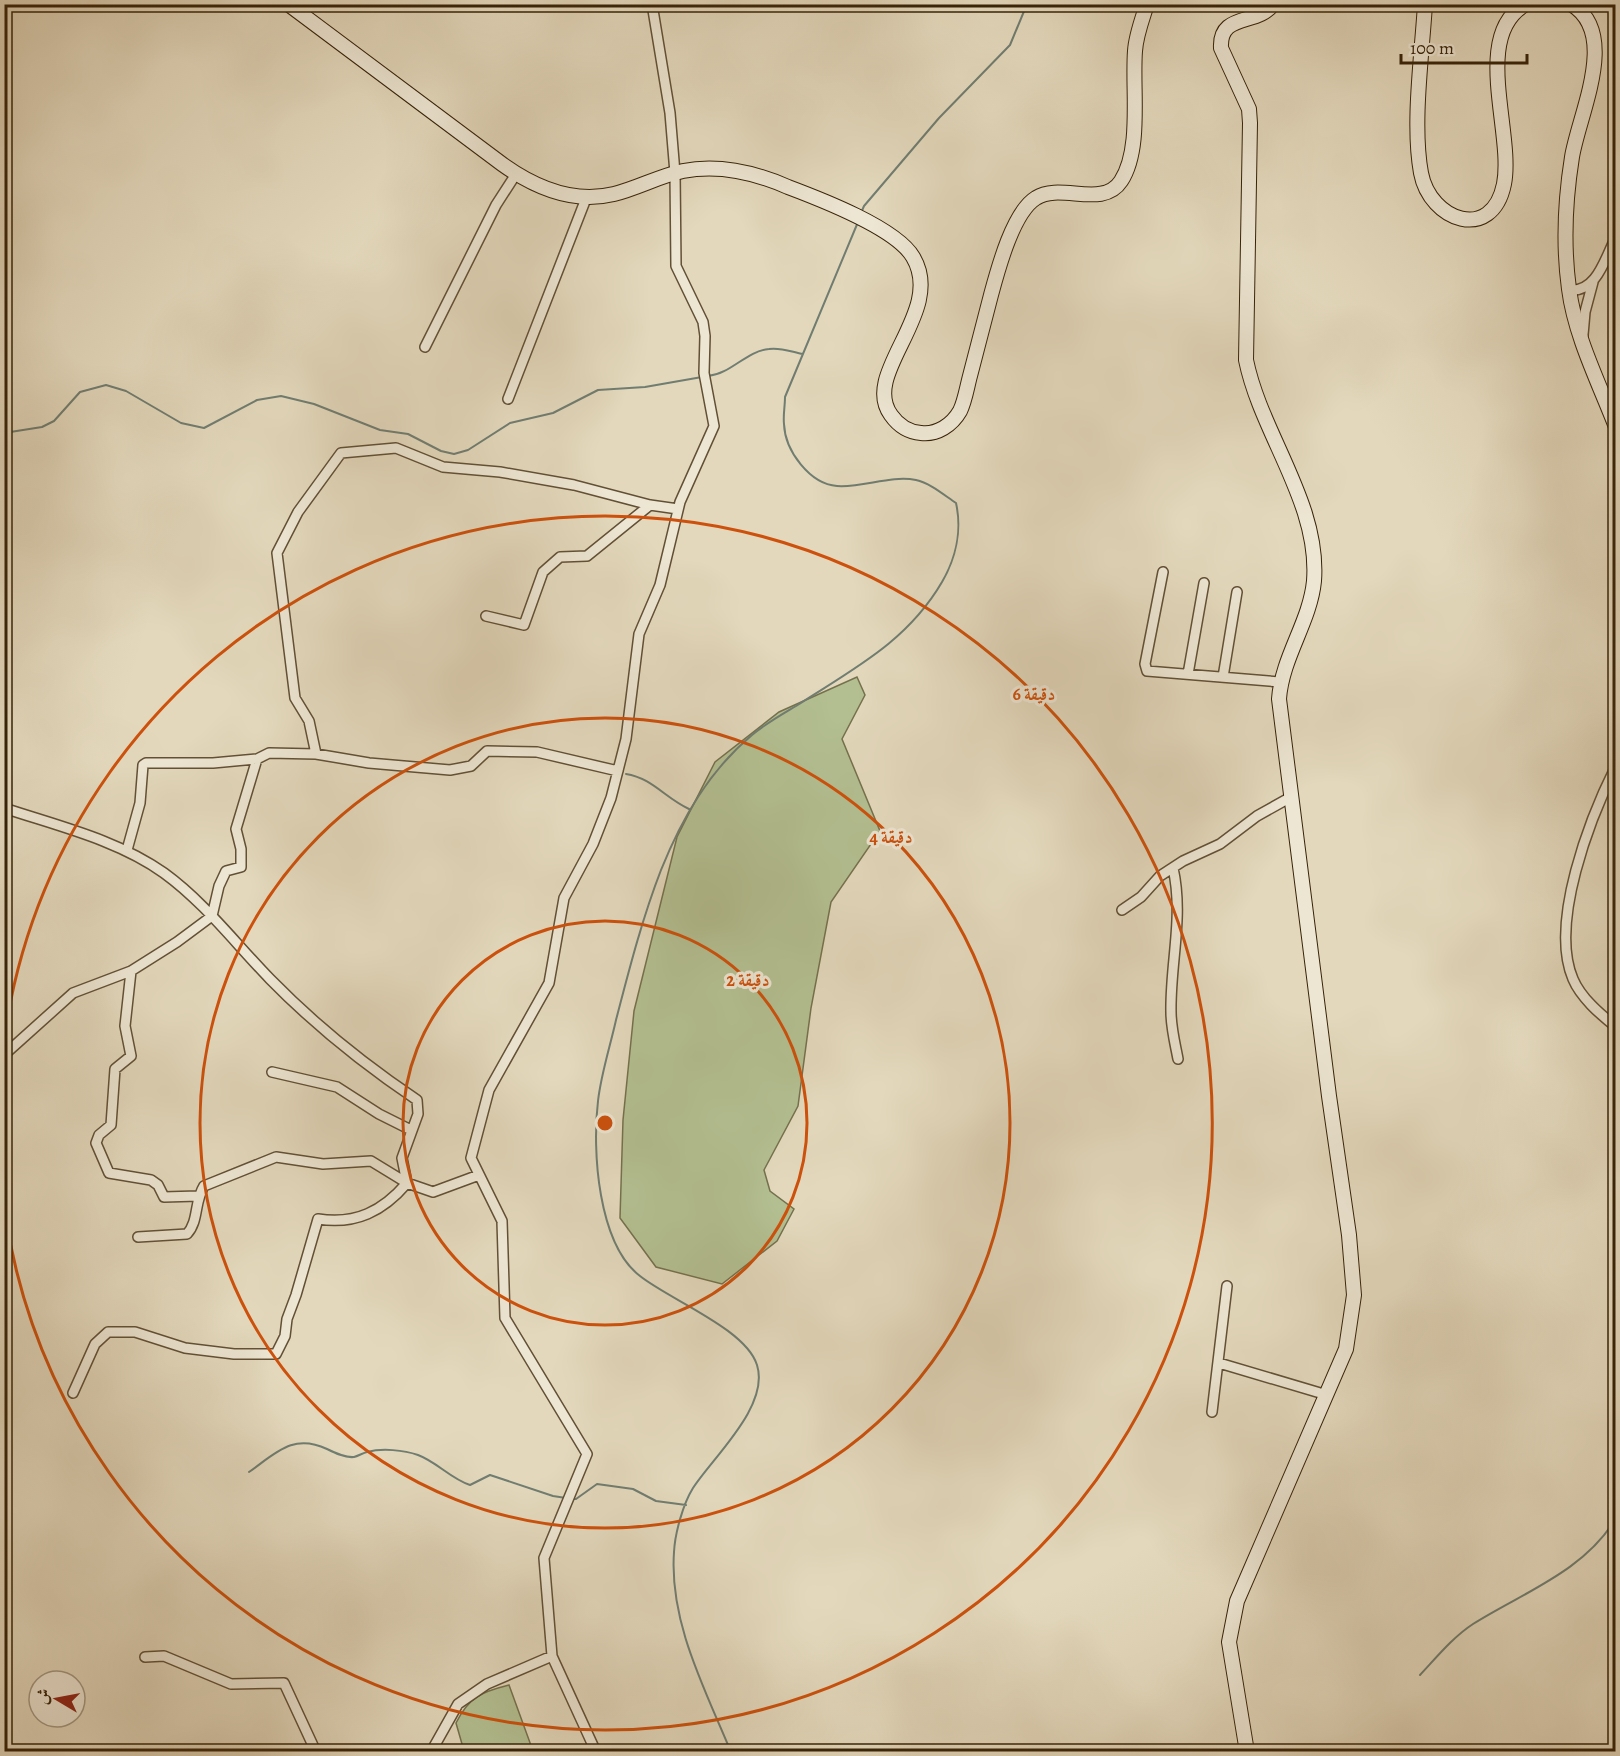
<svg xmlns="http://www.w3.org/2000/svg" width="1620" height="1756" font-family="Alegreya,Amiri,serif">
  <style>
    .green { fill: #b3bf91; stroke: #75714d; stroke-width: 1.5 }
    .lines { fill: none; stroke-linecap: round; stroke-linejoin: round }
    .stream { stroke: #707d71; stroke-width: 2 }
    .street-casing { stroke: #625036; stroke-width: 12 }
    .secondary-casing { stroke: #372309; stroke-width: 16 }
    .street { stroke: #ede6d3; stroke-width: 9 }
    .secondary { stroke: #ede6d3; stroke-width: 14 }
    .ring { fill: none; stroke: #cd510c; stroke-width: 3 }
    .centre { fill: #cd510c; stroke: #ede6d3; stroke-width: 3 }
    .ring-label { font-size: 18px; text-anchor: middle; font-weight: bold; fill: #cd510c; stroke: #ede6d3; stroke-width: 6; stroke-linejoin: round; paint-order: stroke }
  </style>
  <rect width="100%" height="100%" fill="#e3d8bc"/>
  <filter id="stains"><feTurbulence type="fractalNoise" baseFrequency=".00333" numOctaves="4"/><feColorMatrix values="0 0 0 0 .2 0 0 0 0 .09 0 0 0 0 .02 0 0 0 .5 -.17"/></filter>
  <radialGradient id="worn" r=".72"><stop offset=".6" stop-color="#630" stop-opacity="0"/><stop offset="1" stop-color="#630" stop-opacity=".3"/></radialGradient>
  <path class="green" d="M857 677 865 695 842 739 880 831 831 902 811 1008 798 1106 764 1170 770 1191 794 1209 777 1241 722 1284 656 1267 620 1218 623 1120 634 1011 677 837 715 762 779 712Z
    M509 1685 533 1751H464L456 1723C469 1697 481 1692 509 1685Z"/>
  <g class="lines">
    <path class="stream" d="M861 213 864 206 939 118 1010 45 1027 4
      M708 376C731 374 746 351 769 349 780 347 792 352 803 354
      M4 433 42 427 54 421 80 392 106 385 126 391 181 423 204 428 257 400 281 396 314 404 380 430 408 434 441 451 454 454 468 450 510 423 553 413 598 390 645 387 702 377
      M626 774C652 778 665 798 689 809
      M1616 934 1612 966 1616 984
      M249 1472C276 1453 293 1433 327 1449 335 1453 345 1458 354 1457 358 1456 363 1453 367 1452 382 1448 404 1450 418 1455 437 1462 451 1479 470 1485L490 1475 553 1496 566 1498
      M571 1499H576L597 1484 633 1489 656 1501 686 1505
      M1609 1530 1616 1539
      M1420 1675C1436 1658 1453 1637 1473 1624 1522 1593 1585 1571 1616 1518
      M731 1752C705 1689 669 1622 674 1552 675 1533 683 1504 693 1488 713 1457 770 1406 757 1365 746 1329 670 1300 640 1276 598 1244 592 1151 598 1101 601 1074 610 1047 616 1020 629 970 642 919 661 870 682 818 709 771 752 735 765 724 781 715 796 706 853 669 907 642 942 582 956 558 962 530 956 503 944 495 930 483 916 480 890 475 863 488 837 486 810 484 785 451 784 424 783 415 785 406 785 397L858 222"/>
    <defs>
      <path id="street" d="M1569 290C1597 293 1605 258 1616 237
        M1583 335 1585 312 1593 282
        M425 347 496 205 516 174
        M508 399 587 196
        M1163 572 1145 664 1147 671 1280 682
        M486 616 524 625 543 572 560 557 587 556 650 505
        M1188 674 1204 583
        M1223 677 1237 592
        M316 754 309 721 295 698 277 553 298 512 341 453 396 448 443 467 500 472 574 485 650 505 678 509
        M1616 766C1590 818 1549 923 1573 979 1581 998 1600 1014 1616 1027
        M4 808C58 826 118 840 164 873 204 902 235 943 270 979 314 1024 365 1065 417 1100L418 1114 402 1158 407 1183C383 1211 356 1225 318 1219L296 1295 287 1319 285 1336 276 1354H234L185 1348 135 1332H108L95 1344 73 1393
        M127 850 140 803 143 765 146 763H213L257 759
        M1173 868C1184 917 1170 963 1171 1012 1171 1028 1175 1043 1178 1059
        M1122 910 1141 897 1160 876 1183 861 1220 844 1257 816 1291 797
        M131 971 125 1026 131 1056 115 1069 111 1125 99 1135 96 1143 109 1173 151 1180 158 1185 164 1197 198 1196
        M4 1055 73 993 131 971 177 942 212 916 219 886 226 871 241 867V849L236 829 257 759 269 753 316 754 369 763 450 770 471 766 487 751 537 752 618 771
        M272 1072 337 1087 379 1114 411 1130
        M138 1237 187 1234C199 1221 194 1202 204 1186L276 1157 323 1164 371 1161 407 1183 433 1192 479 1175
        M1219 1363 1327 1395
        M1212 1412 1227 1286
        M145 1657 164 1656 231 1684 284 1683 316 1752
        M431 1752 458 1704 487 1684 552 1656
        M596 1752 552 1656 544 1558 587 1454 505 1318 502 1221 471 1158 489 1090 549 983 564 898 593 844 611 798 626 739 639 634 660 585 680 502 714 426 704 373 705 336 703 322 676 266 675 173 670 113 652 4"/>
      <path id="secondary" d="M288 4 502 164C534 187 573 204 614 194 638 188 659 176 683 171 718 164 756 173 788 187 820 199 896 228 913 257 946 312 860 373 891 415 898 425 908 432 921 433 937 435 952 425 960 411 965 401 967 387 970 376 977 349 984 322 991 295 998 269 1013 212 1036 198 1060 182 1103 209 1121 181 1142 149 1132 89 1135 51 1136 35 1142 20 1147 4
        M1425 4C1422 55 1412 124 1421 173 1430 221 1492 243 1504 184 1514 133 1471 34 1526 4
        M1571 4C1620 33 1579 114 1572 157 1565 201 1563 245 1569 289 1575 336 1599 383 1616 427
        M1247 1752 1229 1642 1237 1601 1346 1349 1354 1295 1349 1235 1329 1096 1279 699C1282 657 1310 622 1314 581 1320 503 1261 434 1246 360L1250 123 1249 109 1221 48C1219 12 1258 26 1273 4"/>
    </defs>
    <use href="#street" class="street-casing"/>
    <use href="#secondary" class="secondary-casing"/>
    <use href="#street" class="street"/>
    <use href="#secondary" class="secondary"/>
  </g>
  <g class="ring">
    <circle cx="605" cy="1123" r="202"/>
    <circle cx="605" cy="1123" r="405"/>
    <path d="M5 1033A607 607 0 1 1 5 1213"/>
  </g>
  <circle cx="605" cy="1123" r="9" class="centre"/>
  <g class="ring-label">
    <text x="1034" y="700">6 دقيقة</text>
    <text x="891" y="843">4 دقيقة</text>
    <text x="748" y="986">2 دقيقة</text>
  </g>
  <rect width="1620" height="1756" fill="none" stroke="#e3d8bc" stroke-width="24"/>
  <rect x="6" y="6" width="1608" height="1744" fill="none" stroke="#372309" stroke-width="3"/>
  <rect x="12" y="12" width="1596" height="1732" fill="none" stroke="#372309" stroke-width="1.5"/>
  <g transform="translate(57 1699) rotate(280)"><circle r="28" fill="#ede6d3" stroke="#a49882" stroke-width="1.5"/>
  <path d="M0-4.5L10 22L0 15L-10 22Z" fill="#8f2418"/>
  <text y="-9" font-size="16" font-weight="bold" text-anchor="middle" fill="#372309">ش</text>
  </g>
  <path d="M1401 54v9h126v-9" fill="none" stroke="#372309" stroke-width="3"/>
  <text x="1410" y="54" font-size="18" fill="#372309" stroke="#ede6d3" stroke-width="4.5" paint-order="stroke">100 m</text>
  <rect width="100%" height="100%" filter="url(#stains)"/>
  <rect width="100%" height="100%" fill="url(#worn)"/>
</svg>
